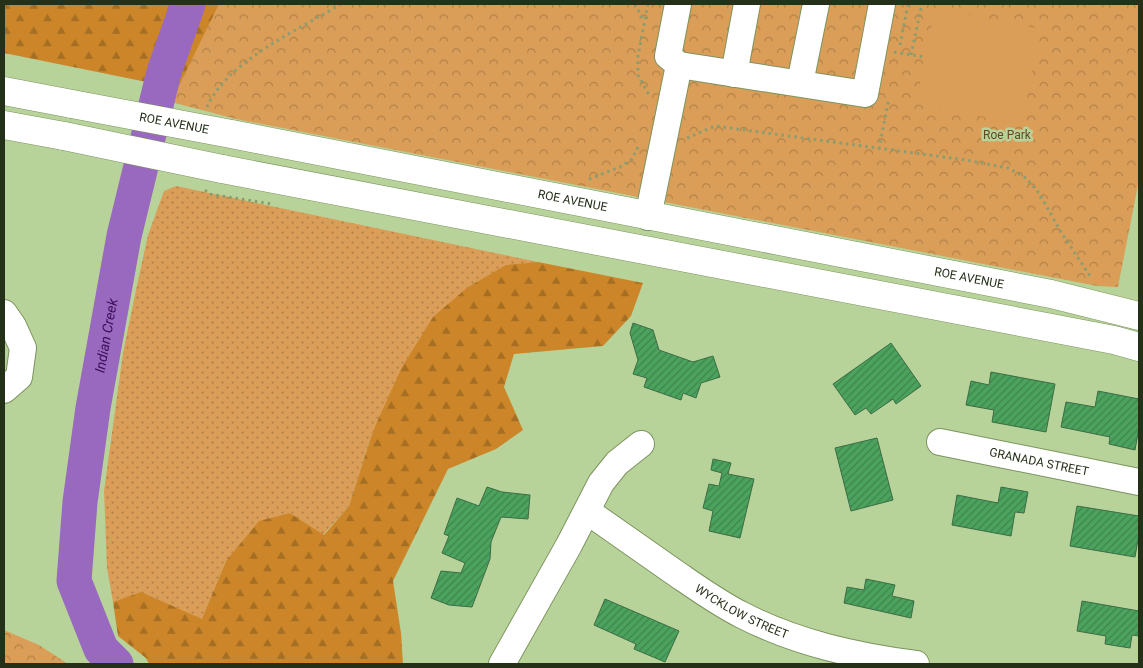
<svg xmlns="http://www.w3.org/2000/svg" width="1143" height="668" font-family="Roboto,sans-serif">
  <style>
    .grass { fill: url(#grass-dots) }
    .forest { fill: url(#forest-firs) }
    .park { fill: url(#park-crowns) }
    .pitch { fill: #db9e58 }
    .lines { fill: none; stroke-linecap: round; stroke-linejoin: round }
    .river { stroke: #9869be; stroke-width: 35 }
    .building { fill: url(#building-hatch); stroke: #3c6c45 }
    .minor-casing { stroke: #7c945e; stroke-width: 28 }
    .major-casing { stroke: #7c945e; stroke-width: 29 }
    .path { stroke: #889e70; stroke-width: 3; stroke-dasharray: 2.5 4; stroke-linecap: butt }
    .minor { stroke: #fff; stroke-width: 26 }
    .major { stroke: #fff; stroke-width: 28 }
    .major-bridge-casing { stroke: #7c945e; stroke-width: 29; stroke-linecap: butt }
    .major-bridge { stroke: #fff; stroke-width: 28 }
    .labels { text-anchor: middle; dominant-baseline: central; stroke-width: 5; stroke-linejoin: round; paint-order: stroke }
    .street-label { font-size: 12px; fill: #253019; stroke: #b8d39a }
    .park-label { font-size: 12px; fill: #674825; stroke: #b8d39a }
    .water-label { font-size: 14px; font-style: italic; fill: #3e0c5b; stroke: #b8d39a }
  </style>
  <defs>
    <pattern id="grass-dots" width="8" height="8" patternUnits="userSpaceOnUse" patternTransform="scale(1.25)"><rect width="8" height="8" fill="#db9e58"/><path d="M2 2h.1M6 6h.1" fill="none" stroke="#b18148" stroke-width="1.8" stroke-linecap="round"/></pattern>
    <pattern id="forest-firs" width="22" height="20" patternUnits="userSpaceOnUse" patternTransform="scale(1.25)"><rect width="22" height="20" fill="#cc8629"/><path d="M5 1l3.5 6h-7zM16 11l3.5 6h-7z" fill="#a56e22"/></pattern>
    <pattern id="park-crowns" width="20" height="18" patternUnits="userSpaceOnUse" patternTransform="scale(1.25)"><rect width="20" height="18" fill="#db9e58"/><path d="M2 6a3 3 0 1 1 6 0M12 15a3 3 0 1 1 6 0" fill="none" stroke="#b18148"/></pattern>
    <pattern id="building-hatch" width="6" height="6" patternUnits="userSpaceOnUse" patternTransform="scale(1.25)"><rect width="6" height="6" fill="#4ba35e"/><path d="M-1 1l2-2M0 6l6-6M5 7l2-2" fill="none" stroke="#3e854d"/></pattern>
  </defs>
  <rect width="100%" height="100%" fill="#b8d39a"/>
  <path class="grass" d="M176 186 538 262 506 266 468 287 373 431 349 506 323 535 290 513 226 561 202 620 142 593 113 602 107 568 104 491 123 353 136 290 148 235 164 191Z"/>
  <path class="forest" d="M4 4H315L275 108 4 53Z
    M538 262 643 283 631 316 603 346 514 354 504 387 523 430 496 449 448 469 393 581 401 633 403 664H149L146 658 118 636 113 602 141 592 202 619 226 561 259 521 290 513 324 535 349 506 373 431 402 367 433 317 468 287 506 265Z"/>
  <path class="park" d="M219 4H1139V180L1118 287 1097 286 236 119 171 102Z
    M4 630 39 645 68 664H4Z"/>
  <path class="pitch" d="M935 8 1040 29 1022 124 916 104Z"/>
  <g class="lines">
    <path class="river" id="s1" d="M116 664 101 649 74 581 80 502 93 408 124 236 164 72 188 4"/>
  </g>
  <path class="building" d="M633 323 653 330 659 350 693 362 713 356 720 377 701 383 696 398 683 393 681 400 644 387 647 378 633 374 638 360 630 333Z
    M891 343 921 386 896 404 893 399 871 414 866 408 855 415 833 384Z
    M991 372 1055 384 1046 432 992 422 994 410 966 405 971 381 989 385Z
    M1098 391 1139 399V428L1135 450 1109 444 1110 437 1061 427 1066 402 1095 407Z
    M877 438 893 500 851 511 835 448Z
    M713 459 731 463 728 474 754 479 740 538 709 531 713 511 703 508 709 484 719 486 722 473 711 470Z
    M487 487 502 492 530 495 528 519 501 517 491 542 490 559 472 607 449 605 431 598 441 571 461 573 465 563 442 553 449 536 444 534 457 498 479 506Z
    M1001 487 1028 492 1024 513 1015 512 1011 536 952 525 957 495 998 503Z
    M1077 506 1139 516V534L1135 557 1070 546Z
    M866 579 895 585 892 596 914 601 911 618 844 603 847 587 864 590Z
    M605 599 679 631 665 662 634 649 636 644 594 625Z
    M1082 601 1139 611V636L1132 635 1130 648 1105 644 1106 636 1077 631Z"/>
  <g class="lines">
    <defs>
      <g id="minor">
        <path d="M679 65 865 94 882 4"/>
        <path d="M734 74 747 4"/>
        <path d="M800 83 816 4"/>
        <path d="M648 217 679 65 668 56 678 4"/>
        <path d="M4 313 13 326 23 348 19 377 4 390"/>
        <path id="s2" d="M940 442 1139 482"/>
        <path id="s3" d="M587 511C616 531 645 552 674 572 696 587 718 603 742 615 796 643 856 656 916 664"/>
        <path d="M502 664 569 545 601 483 617 463 641 444"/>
      </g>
      <g id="major">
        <path d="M4 91 72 104"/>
        <path d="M4 125 64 136"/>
        <path id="s4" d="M231 134 1051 294 1139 316"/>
        <path d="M222 169 1114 340 1139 347"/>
      </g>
    </defs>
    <use href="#minor" class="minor-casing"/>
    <use href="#major" class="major-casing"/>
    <path class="path" d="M635 4 644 21
      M648 4 638 56V75L649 95
      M900 45 908 4
      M894 52 925 57
      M911 55 922 4
      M207 107C228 60 299 30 341 4
      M687 138 715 126 966 160 1008 168 1026 178 1039 193 1061 232 1092 279
      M879 149 889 98
      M589 179 620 167 632 159 638 147
      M205 190 209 194 272 204"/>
    <use href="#minor" class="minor"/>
    <use href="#major" class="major"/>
    <defs>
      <g id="major-bridge">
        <path id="s5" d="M72 104 231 134"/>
        <path d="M64 136 222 169"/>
      </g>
    </defs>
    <use href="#major-bridge" class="major-bridge-casing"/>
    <use href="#major-bridge" class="major-bridge"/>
  </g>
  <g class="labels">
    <g class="street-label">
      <text stroke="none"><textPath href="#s5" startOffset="104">ROE AVENUE</textPath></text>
      <text stroke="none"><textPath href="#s4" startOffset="348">ROE AVENUE</textPath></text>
      <text stroke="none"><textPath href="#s4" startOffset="752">ROE AVENUE</textPath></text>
      <text stroke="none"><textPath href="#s2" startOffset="101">GRANADA STREET</textPath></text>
      <text stroke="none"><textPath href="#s3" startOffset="185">WYCKLOW STREET</textPath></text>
    </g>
    <g class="park-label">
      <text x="1007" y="135">Roe Park</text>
    </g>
    <g class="water-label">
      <text stroke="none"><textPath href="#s1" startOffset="342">Indian Creek</textPath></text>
    </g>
  </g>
  <rect width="1143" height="668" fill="none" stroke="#253019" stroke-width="10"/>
</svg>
